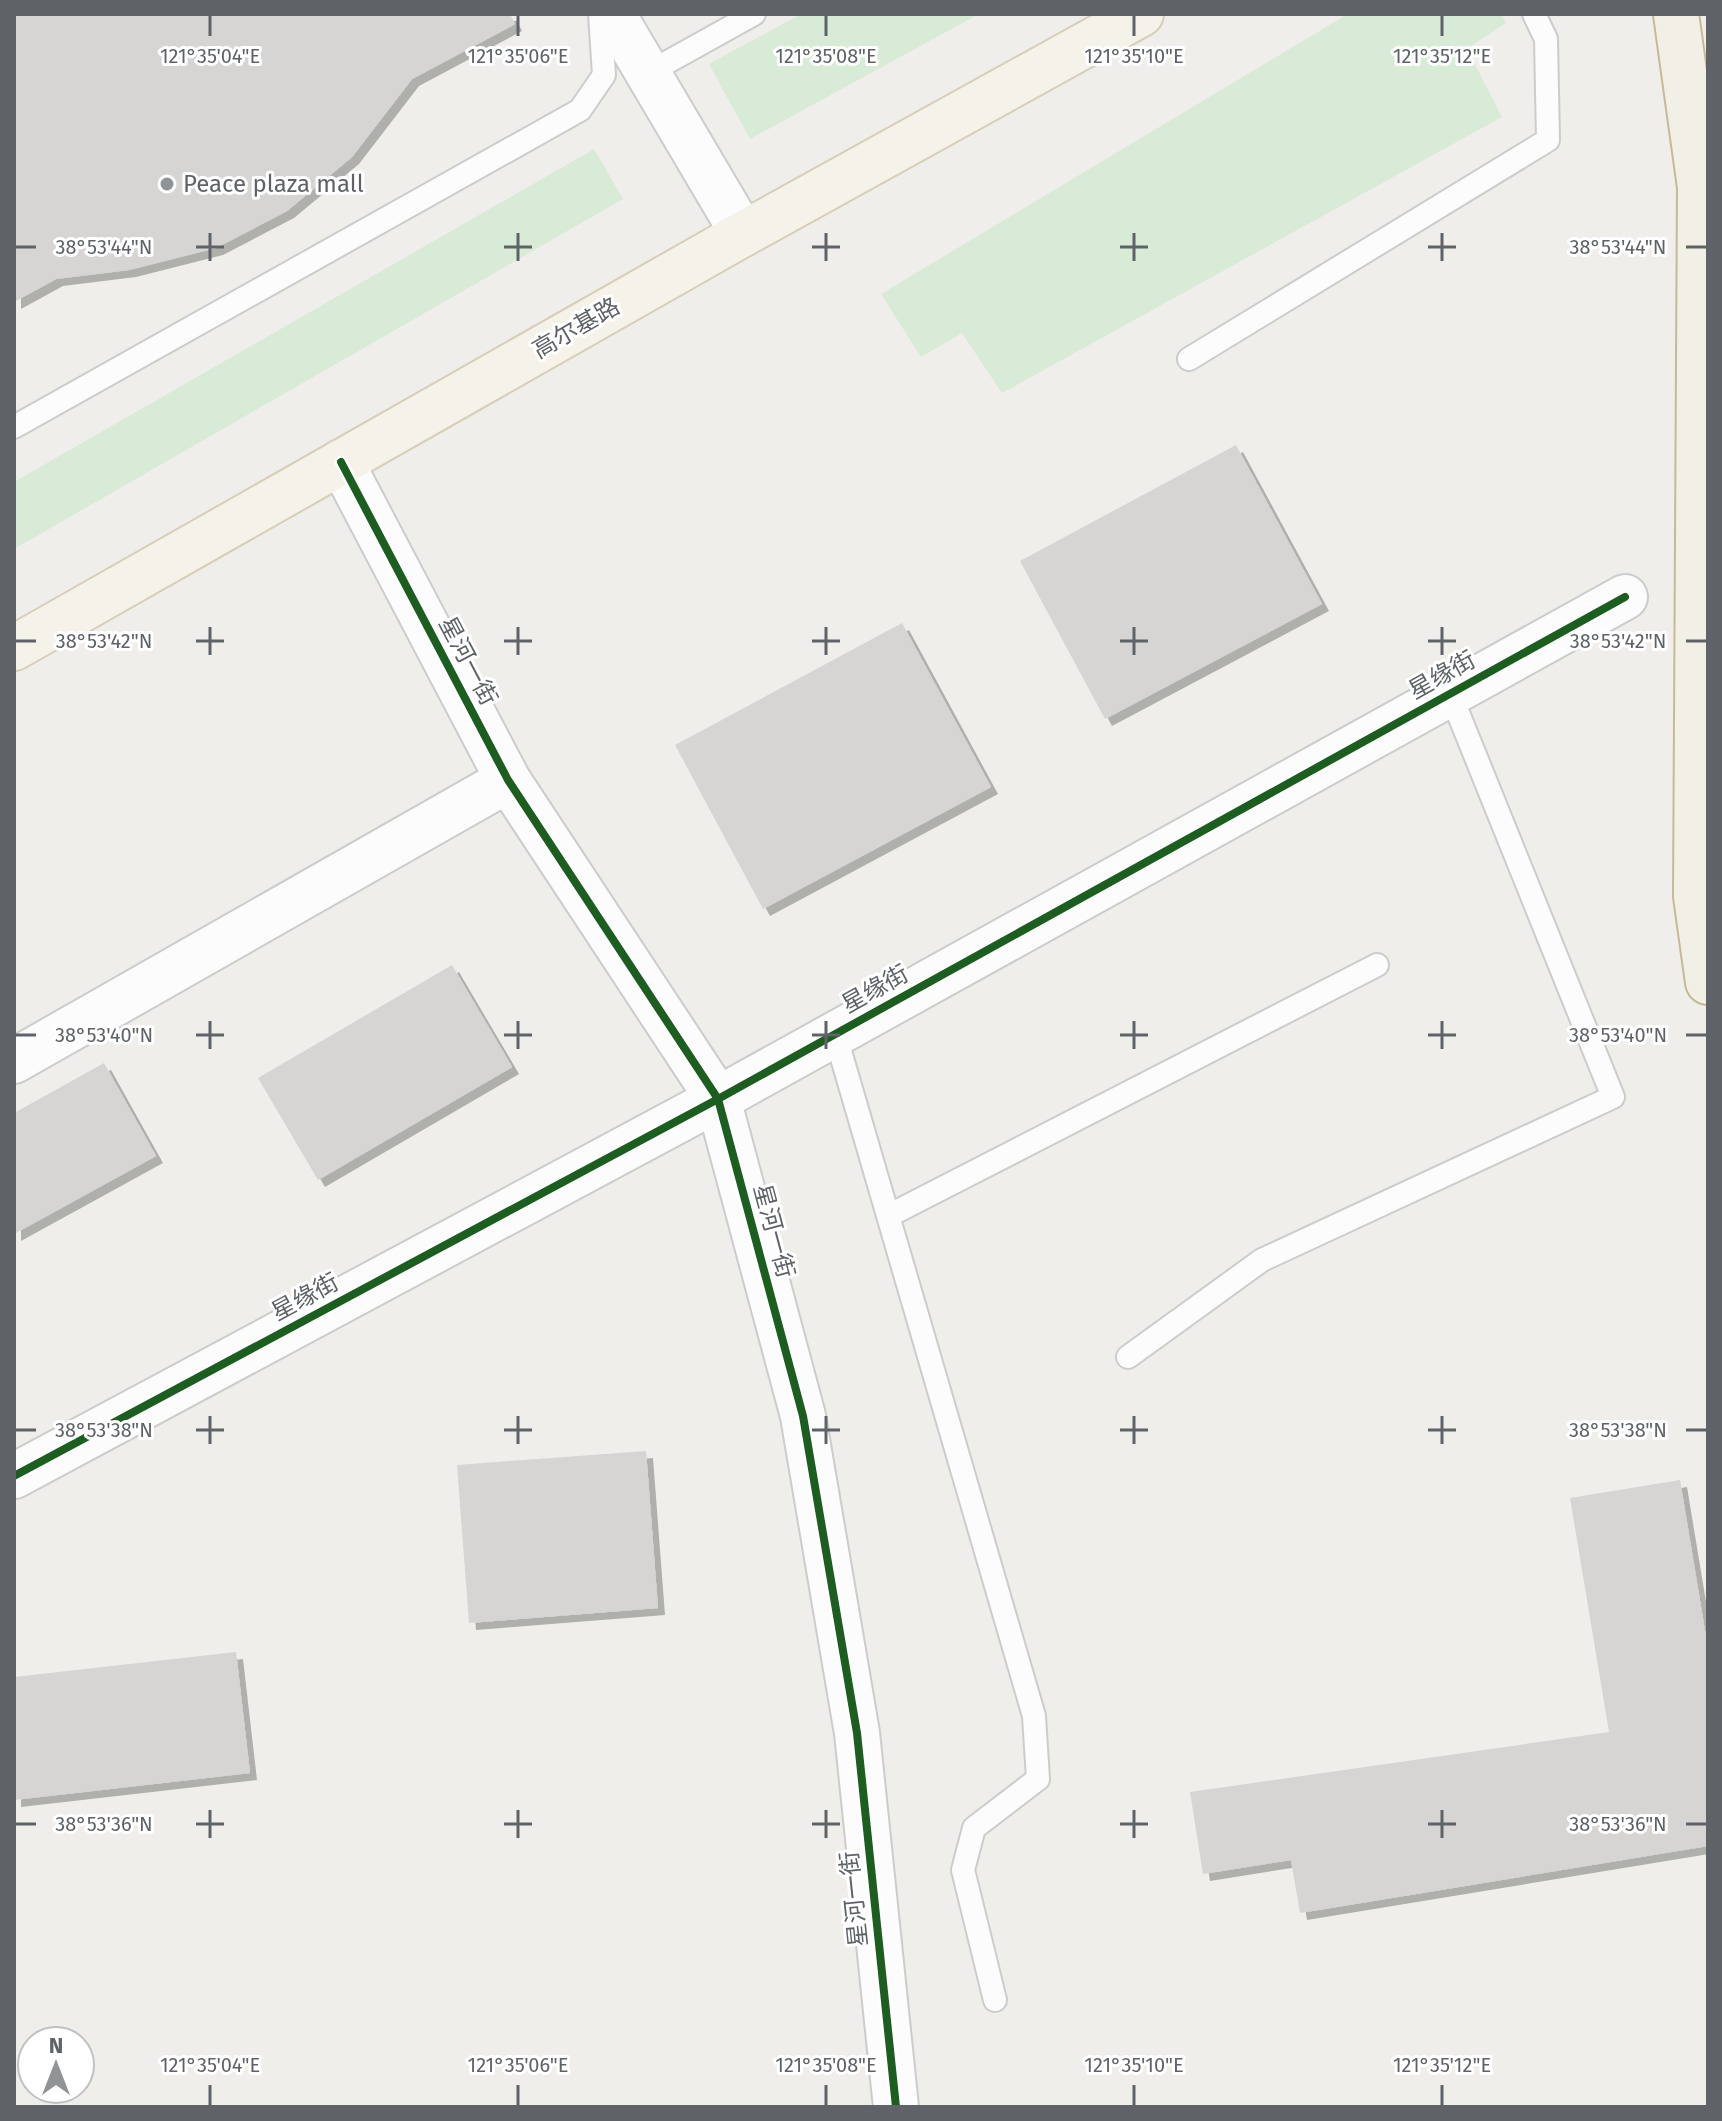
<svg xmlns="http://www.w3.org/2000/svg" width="1722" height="2121" font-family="'Fira Sans','Noto Sans SC',sans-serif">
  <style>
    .green { fill: #d8ebd6 }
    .building { fill: #d6d5d3; filter: url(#shadow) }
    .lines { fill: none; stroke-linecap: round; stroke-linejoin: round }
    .service-casing { stroke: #cbcccc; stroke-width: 26 }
    .minor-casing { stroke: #cbcccc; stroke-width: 48 }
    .primary-casing { stroke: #d7ceb8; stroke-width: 48 }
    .trunk-casing { stroke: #c8b996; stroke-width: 48 }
    .service { stroke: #fdfcfc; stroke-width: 22 }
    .minor { stroke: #fdfcfc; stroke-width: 44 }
    .primary { stroke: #f4f2e9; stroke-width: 44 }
    .trunk { stroke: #f2f0e6; stroke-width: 44 }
    .cycleway-casing { stroke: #fff; stroke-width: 13 }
    .cycleway { stroke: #1b5e20; stroke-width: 8 }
    .ticks { fill: none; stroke: #5f6368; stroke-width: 3 }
    .poi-dot { fill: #919496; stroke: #fff; stroke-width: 3 }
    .labels { text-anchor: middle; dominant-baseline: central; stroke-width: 6; stroke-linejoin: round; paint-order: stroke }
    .poi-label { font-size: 24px; fill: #5f6368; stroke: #fff; text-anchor: start }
    .street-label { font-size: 24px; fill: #5f6368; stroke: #fff }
    .ticks-label { font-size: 20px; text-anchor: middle; fill: #5f6368; stroke: #fff; stroke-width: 6; stroke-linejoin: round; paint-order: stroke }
  </style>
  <defs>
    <filter id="shadow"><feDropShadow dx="7" dy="7" stdDeviation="0" flood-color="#0004"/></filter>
  </defs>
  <rect width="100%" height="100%" fill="#efeeea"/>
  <path class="green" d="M801 14H979L750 139 709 64Z
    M1348 14H1501L1506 23 1467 49 1502 117 1002 393 962 333 921 357 881 294Z
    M594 149 623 199 14 549V482Z"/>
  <path class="building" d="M14 14H510L515 24 412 79 352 157 287 211 216 248 129 270 56 279 14 302Z
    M1236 445 1322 604 1105 719 1020 561Z
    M902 623 991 787 763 909 675 745Z
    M452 965 512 1067 318 1180 258 1078Z
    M104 1063 156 1156 14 1234V1113Z
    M646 1451 658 1608 469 1623 457 1465Z
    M1680 1480 1708 1649V1846L1300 1913 1291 1860 1203 1874 1190 1792 1609 1732 1570 1498Z
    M236 1652 250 1773 14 1800V1677Z"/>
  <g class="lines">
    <defs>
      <path id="service" d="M648 73 754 14
        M1189 359 1548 140 1546 39 1534 14
        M14 427 580 110 604 75 600 14
        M835 1034 1034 1716 1038 1779 974 1828 963 1870 995 2000
        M888 1216 1377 965
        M1128 1357 1262 1260 1613 1097 1450 693"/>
      <path id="minor" d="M613 14 743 234
        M341 462 508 780 718 1099 803 1416 857 1733 896 2107
        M14 1061 508 780
        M14 1476 718 1099 1625 597"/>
      <path id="primary" d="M14 648 743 234 1141 14"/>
      <path id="trunk" d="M1676 14 1700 187 1696 896 1708 982"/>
    </defs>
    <use href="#service" class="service-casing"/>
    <use href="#minor" class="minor-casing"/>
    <use href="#primary" class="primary-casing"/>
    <use href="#trunk" class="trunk-casing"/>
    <use href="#service" class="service"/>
    <use href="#minor" class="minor"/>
    <use href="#primary" class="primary"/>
    <use href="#trunk" class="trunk"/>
    <defs>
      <path id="cycleway" d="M341 462 508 780 718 1099 803 1416 857 1733 896 2107
        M14 1476 718 1099 1625 597"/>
    </defs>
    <use href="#cycleway" class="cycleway-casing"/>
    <use href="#cycleway" class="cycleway"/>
  </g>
  <path class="ticks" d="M210 16V36M518 16V36M826 16V36M1134 16V36M1442 16V36M210 233V261M518 233V261M826 233V261M1134 233V261M1442 233V261M16 247H36M196 247H224M504 247H532M812 247H840M1120 247H1148M1428 247H1456M1686 247H1706M210 627V655M518 627V655M826 627V655M1134 627V655M1442 627V655M16 641H36M196 641H224M504 641H532M812 641H840M1120 641H1148M1428 641H1456M1686 641H1706M210 1021V1049M518 1021V1049M826 1021V1049M1134 1021V1049M1442 1021V1049M16 1035H36M196 1035H224M504 1035H532M812 1035H840M1120 1035H1148M1428 1035H1456M1686 1035H1706M210 1416V1444M518 1416V1444M826 1416V1444M1134 1416V1444M1442 1416V1444M16 1430H36M196 1430H224M504 1430H532M812 1430H840M1120 1430H1148M1428 1430H1456M1686 1430H1706M210 1810V1838M518 1810V1838M826 1810V1838M1134 1810V1838M1442 1810V1838M16 1824H36M196 1824H224M504 1824H532M812 1824H840M1120 1824H1148M1428 1824H1456M1686 1824H1706M210 2085V2105M518 2085V2105M826 2085V2105M1134 2085V2105M1442 2085V2105"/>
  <circle class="poi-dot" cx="167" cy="184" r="8"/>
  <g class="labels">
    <g class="poi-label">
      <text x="183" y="184">Peace plaza mall</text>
    </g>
    <g class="street-label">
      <text transform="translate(576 328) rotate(-30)">高尔基路</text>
      <text transform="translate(468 661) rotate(62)">星河一街</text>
      <text transform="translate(1442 675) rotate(-29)">星缘街</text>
      <text transform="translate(875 989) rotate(-29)">星缘街</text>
      <text transform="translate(774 1231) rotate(75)">星河一街</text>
      <text transform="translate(305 1297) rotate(-28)">星缘街</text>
      <text transform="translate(854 1899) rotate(-96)">星河一街</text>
    </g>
  </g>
  <g class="ticks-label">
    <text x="210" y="63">121°35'04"E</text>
    <text x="518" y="63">121°35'06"E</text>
    <text x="826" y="63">121°35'08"E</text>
    <text x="1134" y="63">121°35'10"E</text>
    <text x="1442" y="63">121°35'12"E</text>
    <text x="104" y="254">38°53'44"N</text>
    <text x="1618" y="254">38°53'44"N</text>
    <text x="104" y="648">38°53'42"N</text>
    <text x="1618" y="648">38°53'42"N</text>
    <text x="104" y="1042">38°53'40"N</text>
    <text x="1618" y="1042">38°53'40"N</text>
    <text x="104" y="1437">38°53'38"N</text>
    <text x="1618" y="1437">38°53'38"N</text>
    <text x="104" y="1831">38°53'36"N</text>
    <text x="1618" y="1831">38°53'36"N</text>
    <text x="210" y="2072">121°35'04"E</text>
    <text x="518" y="2072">121°35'06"E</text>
    <text x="826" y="2072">121°35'08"E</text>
    <text x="1134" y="2072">121°35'10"E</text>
    <text x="1442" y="2072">121°35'12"E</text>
  </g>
  <rect width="1722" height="2121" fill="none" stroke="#5f6368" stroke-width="32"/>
  <g transform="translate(56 2065)"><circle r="38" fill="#ffffff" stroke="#bfc1c3" stroke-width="2"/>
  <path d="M0-6L14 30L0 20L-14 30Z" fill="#919496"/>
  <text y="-12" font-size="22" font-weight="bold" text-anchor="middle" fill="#5f6368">N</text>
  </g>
</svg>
